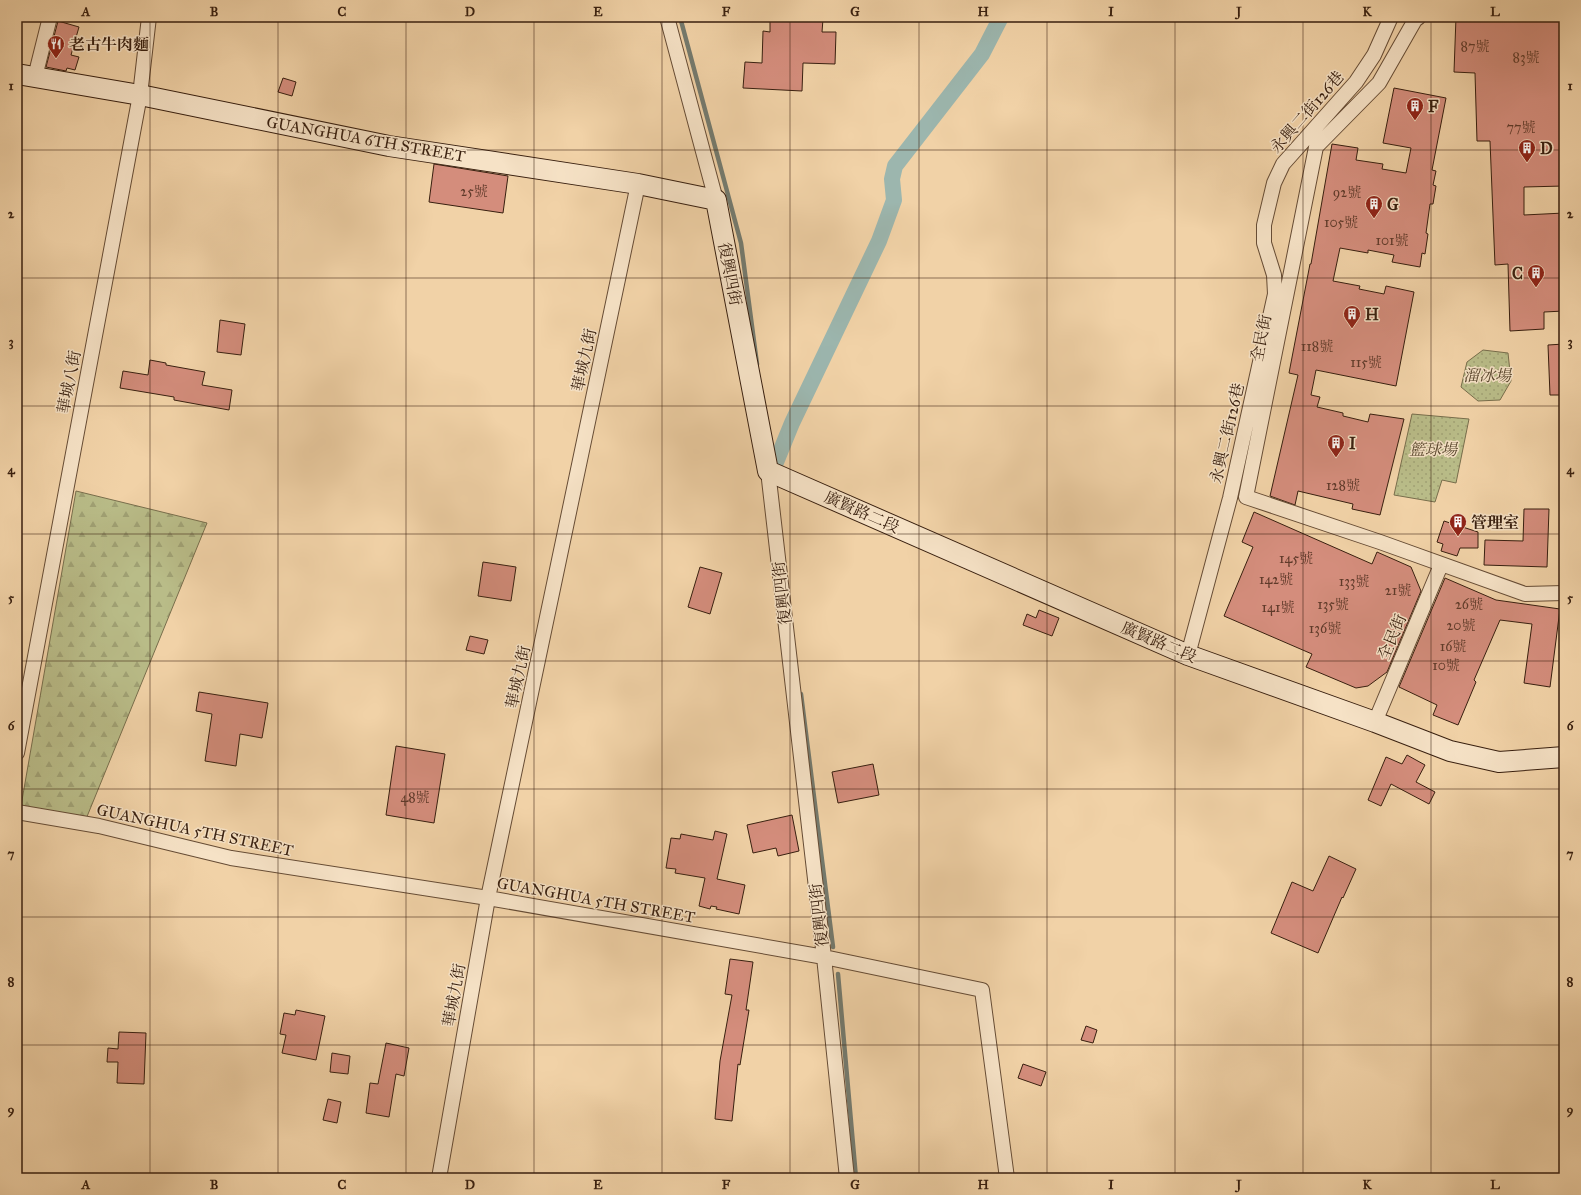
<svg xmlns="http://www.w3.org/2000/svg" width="1581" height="1195" font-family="'IM FELL Great Primer','Noto Serif TC',serif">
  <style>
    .forest { fill: url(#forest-firs); stroke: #786e4c }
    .park { fill: url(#park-dots); stroke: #786e4c }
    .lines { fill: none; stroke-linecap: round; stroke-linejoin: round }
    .stream { stroke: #747a6e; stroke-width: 4.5 }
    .canal { stroke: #9cb6ae; stroke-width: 16 }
    .building { fill: #d48d7c; stroke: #381f0f }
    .street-casing { stroke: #664c35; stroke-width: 16 }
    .secondary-casing { stroke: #381f0f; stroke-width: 22 }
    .street { stroke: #f6e2c6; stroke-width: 14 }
    .secondary { stroke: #f6e2c6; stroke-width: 20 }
    .grid { fill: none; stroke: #381f0f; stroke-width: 1; stroke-opacity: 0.55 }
    .labels { text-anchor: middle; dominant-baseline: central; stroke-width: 3; stroke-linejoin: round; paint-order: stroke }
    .number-label { font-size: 14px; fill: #5f3a2a }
    .poi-label { font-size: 16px; font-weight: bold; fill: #381f0f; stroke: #f6e2c6; text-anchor: start }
    .street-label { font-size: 16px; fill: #381f0f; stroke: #f6e2c6 }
    .park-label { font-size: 16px; font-style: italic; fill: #58462d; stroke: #f6e2c6 }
    .neatline { fill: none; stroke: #381f0f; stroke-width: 1.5 }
    .grid-label { font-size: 13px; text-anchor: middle; font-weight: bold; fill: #381f0f }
  </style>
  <defs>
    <pattern id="forest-firs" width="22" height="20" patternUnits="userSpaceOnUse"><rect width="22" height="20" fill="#b9bc88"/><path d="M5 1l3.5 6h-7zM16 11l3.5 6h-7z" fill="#a0a174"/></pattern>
    <pattern id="park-dots" width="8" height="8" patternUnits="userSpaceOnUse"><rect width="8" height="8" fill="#b9bc88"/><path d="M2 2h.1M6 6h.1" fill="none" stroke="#a0a174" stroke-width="1.8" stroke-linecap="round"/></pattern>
  </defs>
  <rect width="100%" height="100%" fill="#f1d2a7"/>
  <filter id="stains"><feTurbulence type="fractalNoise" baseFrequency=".005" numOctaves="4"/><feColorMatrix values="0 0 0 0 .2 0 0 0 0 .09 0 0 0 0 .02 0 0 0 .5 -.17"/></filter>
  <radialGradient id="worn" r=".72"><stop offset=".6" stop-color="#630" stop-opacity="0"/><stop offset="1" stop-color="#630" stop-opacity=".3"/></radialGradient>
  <path class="forest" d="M76 491 207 523 86 819 21 806Z"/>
  <path class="park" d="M1483 350 1508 353 1511 381 1500 400 1478 401 1461 387 1467 362Z
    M1412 414 1469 419 1456 483 1442 480 1435 502 1394 495Z"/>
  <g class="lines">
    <path class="stream" d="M680 17 741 243 757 364
      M801 694 833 947
      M838 974 856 1178"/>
    <path class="canal" d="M772 472 792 423 879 241 894 200 892 179 895 166 982 54 1001 17"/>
  </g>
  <path class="building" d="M770 17 823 19 822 32H836L835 64 803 63 802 91 743 88 745 62 762 63 763 31 770 32Z
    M1456 17 1564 21 1561 89H1564V186L1524 187V215L1564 213V311L1544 312V329L1510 331 1508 264 1495 265 1490 141H1477L1475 73 1454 72Z
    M58 21 79 27 71 55 79 57 75 70 67 68 66 71 46 67Z
    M283 78 296 82 292 96 278 92Z
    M1394 88 1446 98 1432 170 1436 171 1433 185 1436 186 1433 204H1430L1426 233 1428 234 1425 254 1422 253 1420 267 1392 262 1394 255 1368 250V253L1340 248 1333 281 1360 286 1359 289 1384 294 1386 286 1414 292 1396 386 1316 370 1311 395 1320 397 1317 407 1343 413V416L1368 422 1370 414 1404 419 1380 515 1352 509 1353 504 1298 491 1295 505 1270 496 1298 375 1289 373 1310 264H1311L1332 144 1358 148 1356 160 1383 164 1382 169 1406 173 1411 148 1383 143Z
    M434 164 508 176 503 213 429 202Z
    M220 320 245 324 241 355 217 352Z
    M1564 344V395H1550L1548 345Z
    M150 360 166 363V365L205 372 202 385 232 390 229 410 174 400V397L120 388 123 371 148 375Z
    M1524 509H1549L1547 567 1484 565 1485 540 1523 541Z
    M1254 512 1372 564 1377 552 1411 567 1421 591 1387 672 1368 686 1356 688 1306 667 1312 654 1224 616 1253 547 1242 542Z
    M1444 521 1478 532V548H1460L1457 556 1441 551 1443 544 1437 542Z
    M483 562 516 567 511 601 478 596Z
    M700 567 722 573 710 614 688 607Z
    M1445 578 1496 600 1560 609 1550 687 1524 683 1532 624 1500 620 1474 680 1476 682 1458 725 1433 715 1437 705 1399 687Z
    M1039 610 1059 618 1052 636 1023 625 1027 614 1036 618Z
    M470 636 488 640 484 654 466 650Z
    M199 692 268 703 262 738 240 734 236 766 205 761 212 714 196 711Z
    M396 746 445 754 434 823 386 815Z
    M1407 755 1425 765 1416 782 1435 792 1429 804 1391 784 1381 806 1368 800 1386 757 1402 764Z
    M873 764 879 795 838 803 832 772Z
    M792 815 799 851 778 856 776 848 753 853 747 825Z
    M715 831 727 834 717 879 745 885 739 914 716 909 717 907 711 906 710 909 699 906 705 878 675 873 676 869 666 868 671 838 680 839 681 834 713 840Z
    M1329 856 1356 869 1343 898 1342 897 1318 953 1271 933 1292 882 1313 891Z
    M730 959 753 962 746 1010H749L740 1065 738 1064 732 1121 715 1119 720 1061 732 995 725 994Z
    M296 1010 325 1016 316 1060 282 1053 286 1035 280 1034 284 1013 295 1015Z
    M1086 1026 1097 1030 1093 1043 1081 1040Z
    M119 1032 146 1033 144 1084 117 1083 118 1062H107L108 1048 118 1049Z
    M386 1043 409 1048 404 1076 396 1074 389 1117 366 1113 370 1083 378 1084Z
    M332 1053 350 1056 348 1074 330 1072Z
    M1023 1064 1046 1072 1041 1086 1018 1078Z
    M328 1099 341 1102 337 1123 323 1120Z"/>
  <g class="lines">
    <defs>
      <path id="street" d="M667 17 716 200
        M1419 17 1415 20 1379 83 1316 147 1246 497 1380 542 1525 594 1564 593
        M35 77 50 17
        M768 471 824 957 847 1178
        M1188 655 1230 498 1275 294 1274 275 1264 243V225L1274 183 1283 164 1356 82 1374 55 1391 17
        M1375 722 1441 565
        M17 753 140 95 149 17
        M17 812 99 826 231 858 488 898 824 957 982 990 1007 1178
        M439 1178 488 898 638 184"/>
      <path id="secondary" d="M17 74 140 95 389 146 638 184 716 200 768 471 1188 655 1375 722 1450 751 1499 762 1564 757"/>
    </defs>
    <use href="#street" class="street-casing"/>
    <use href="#secondary" class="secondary-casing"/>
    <use href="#street" class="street"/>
    <use href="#secondary" class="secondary"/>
  </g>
  <path class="grid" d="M150 17V1178M278 17V1178M406 17V1178M534 17V1178M662 17V1178M790 17V1178M919 17V1178M1047 17V1178M1175 17V1178M1303 17V1178M1431 17V1178M17 150H1564M17 278H1564M17 406H1564M17 534H1564M17 661H1564M17 789H1564M17 917H1564M17 1045H1564"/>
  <defs>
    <symbol id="restaurant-pin" viewBox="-11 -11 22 30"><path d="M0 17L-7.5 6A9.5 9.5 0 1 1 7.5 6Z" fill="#8f2418" stroke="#f6e2c6"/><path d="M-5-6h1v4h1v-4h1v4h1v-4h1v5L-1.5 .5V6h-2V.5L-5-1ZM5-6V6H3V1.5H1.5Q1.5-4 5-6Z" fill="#fff"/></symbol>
    <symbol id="building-pin" viewBox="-11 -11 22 30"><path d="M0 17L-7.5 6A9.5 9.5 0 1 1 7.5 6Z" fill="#8f2418" stroke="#f6e2c6"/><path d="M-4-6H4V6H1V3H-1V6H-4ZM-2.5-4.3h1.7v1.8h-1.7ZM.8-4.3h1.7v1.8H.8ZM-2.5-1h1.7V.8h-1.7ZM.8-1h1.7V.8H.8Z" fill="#fff"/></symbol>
  </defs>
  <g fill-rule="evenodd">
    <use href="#restaurant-pin" x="46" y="34" width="20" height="27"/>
    <use href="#building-pin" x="1405" y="96" width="20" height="27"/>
    <use href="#building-pin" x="1517" y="138" width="20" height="27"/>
    <use href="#building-pin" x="1364" y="194" width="20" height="27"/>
    <use href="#building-pin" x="1526" y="263" width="20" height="27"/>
    <use href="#building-pin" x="1342" y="304" width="20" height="27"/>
    <use href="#building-pin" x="1326" y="433" width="20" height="27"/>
    <use href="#building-pin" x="1448" y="512" width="20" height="27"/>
  </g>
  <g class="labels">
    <g class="number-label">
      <text x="1475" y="46">87號</text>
      <text x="1526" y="57">83號</text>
      <text x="1521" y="127">77號</text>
      <text x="474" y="191">25號</text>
      <text x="1347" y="192">92號</text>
      <text x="1341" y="222">105號</text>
      <text x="1392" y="240">101號</text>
      <text x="1317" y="346">118號</text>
      <text x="1366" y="362">115號</text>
      <text x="1343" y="485">128號</text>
      <text x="1296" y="558">145號</text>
      <text x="1276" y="579">142號</text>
      <text x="1354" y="581">133號</text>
      <text x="1398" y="590">21號</text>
      <text x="1333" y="604">135號</text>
      <text x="1469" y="604">26號</text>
      <text x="1278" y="607">141號</text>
      <text x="1461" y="625">20號</text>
      <text x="1325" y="628">136號</text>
      <text x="1453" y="646">16號</text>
      <text x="1446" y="665">10號</text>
      <text x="415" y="797">48號</text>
    </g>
    <g class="poi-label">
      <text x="69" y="44">老古牛肉麵</text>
      <text x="1428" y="106">F</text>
      <text x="1540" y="148">D</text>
      <text x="1387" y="204">G</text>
      <text x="1523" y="273" text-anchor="end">C</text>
      <text x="1365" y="314">H</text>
      <text x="1349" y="443">I</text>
      <text x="1471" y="522">管理室</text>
    </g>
    <g class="street-label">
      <text transform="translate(1307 112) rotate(-49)">永興二街126巷</text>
      <text transform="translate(366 139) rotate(10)">GUANGHUA 6TH STREET</text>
      <text transform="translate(730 274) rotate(79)">復興四街</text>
      <text transform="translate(1261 338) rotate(-79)">全民街</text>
      <text transform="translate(584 360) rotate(-78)">華城九街</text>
      <text transform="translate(69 382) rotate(-79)">華城八街</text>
      <text transform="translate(1227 433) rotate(-77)">永興二街126巷</text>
      <text transform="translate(862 512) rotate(24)">廣賢路二段</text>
      <text transform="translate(782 593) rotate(-97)">復興四街</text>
      <text transform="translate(1392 637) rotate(-67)">全民街</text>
      <text transform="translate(1159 642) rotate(23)">廣賢路二段</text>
      <text transform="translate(518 677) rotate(-78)">華城九街</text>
      <text transform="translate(195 830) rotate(12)">GUANGHUA 5TH STREET</text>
      <text transform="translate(596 900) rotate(10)">GUANGHUA 5TH STREET</text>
      <text transform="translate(819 915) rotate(-97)">復興四街</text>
      <text transform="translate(454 995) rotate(-80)">華城九街</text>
    </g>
    <g class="park-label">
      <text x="1487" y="375">溜冰場</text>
      <text x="1433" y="449">籃球場</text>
    </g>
  </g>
  <rect width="1581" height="1195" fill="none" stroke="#f1d2a7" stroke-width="44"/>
  <rect x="22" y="22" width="1537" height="1151" class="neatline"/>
  <g class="grid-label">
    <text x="86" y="16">A</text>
    <text x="214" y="16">B</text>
    <text x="342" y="16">C</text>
    <text x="470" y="16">D</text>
    <text x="598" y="16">E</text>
    <text x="726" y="16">F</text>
    <text x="855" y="16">G</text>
    <text x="983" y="16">H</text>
    <text x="1111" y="16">I</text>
    <text x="1239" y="16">J</text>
    <text x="1367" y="16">K</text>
    <text x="1495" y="16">L</text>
    <text x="11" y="90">1</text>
    <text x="1570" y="90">1</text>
    <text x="11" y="218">2</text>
    <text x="1570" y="218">2</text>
    <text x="11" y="346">3</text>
    <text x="1570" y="346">3</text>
    <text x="11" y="474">4</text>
    <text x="1570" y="474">4</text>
    <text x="11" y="602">5</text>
    <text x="1570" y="602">5</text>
    <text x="11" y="730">6</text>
    <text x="1570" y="730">6</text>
    <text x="11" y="858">7</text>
    <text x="1570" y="858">7</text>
    <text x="11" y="986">8</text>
    <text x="1570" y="986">8</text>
    <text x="11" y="1114">9</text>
    <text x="1570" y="1114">9</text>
    <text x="86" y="1189">A</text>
    <text x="214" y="1189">B</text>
    <text x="342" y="1189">C</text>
    <text x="470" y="1189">D</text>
    <text x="598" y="1189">E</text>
    <text x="726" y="1189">F</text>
    <text x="855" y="1189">G</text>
    <text x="983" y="1189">H</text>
    <text x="1111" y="1189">I</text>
    <text x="1239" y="1189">J</text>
    <text x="1367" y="1189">K</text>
    <text x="1495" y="1189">L</text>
  </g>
  <rect width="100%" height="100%" filter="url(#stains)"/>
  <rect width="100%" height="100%" fill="url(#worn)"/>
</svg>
